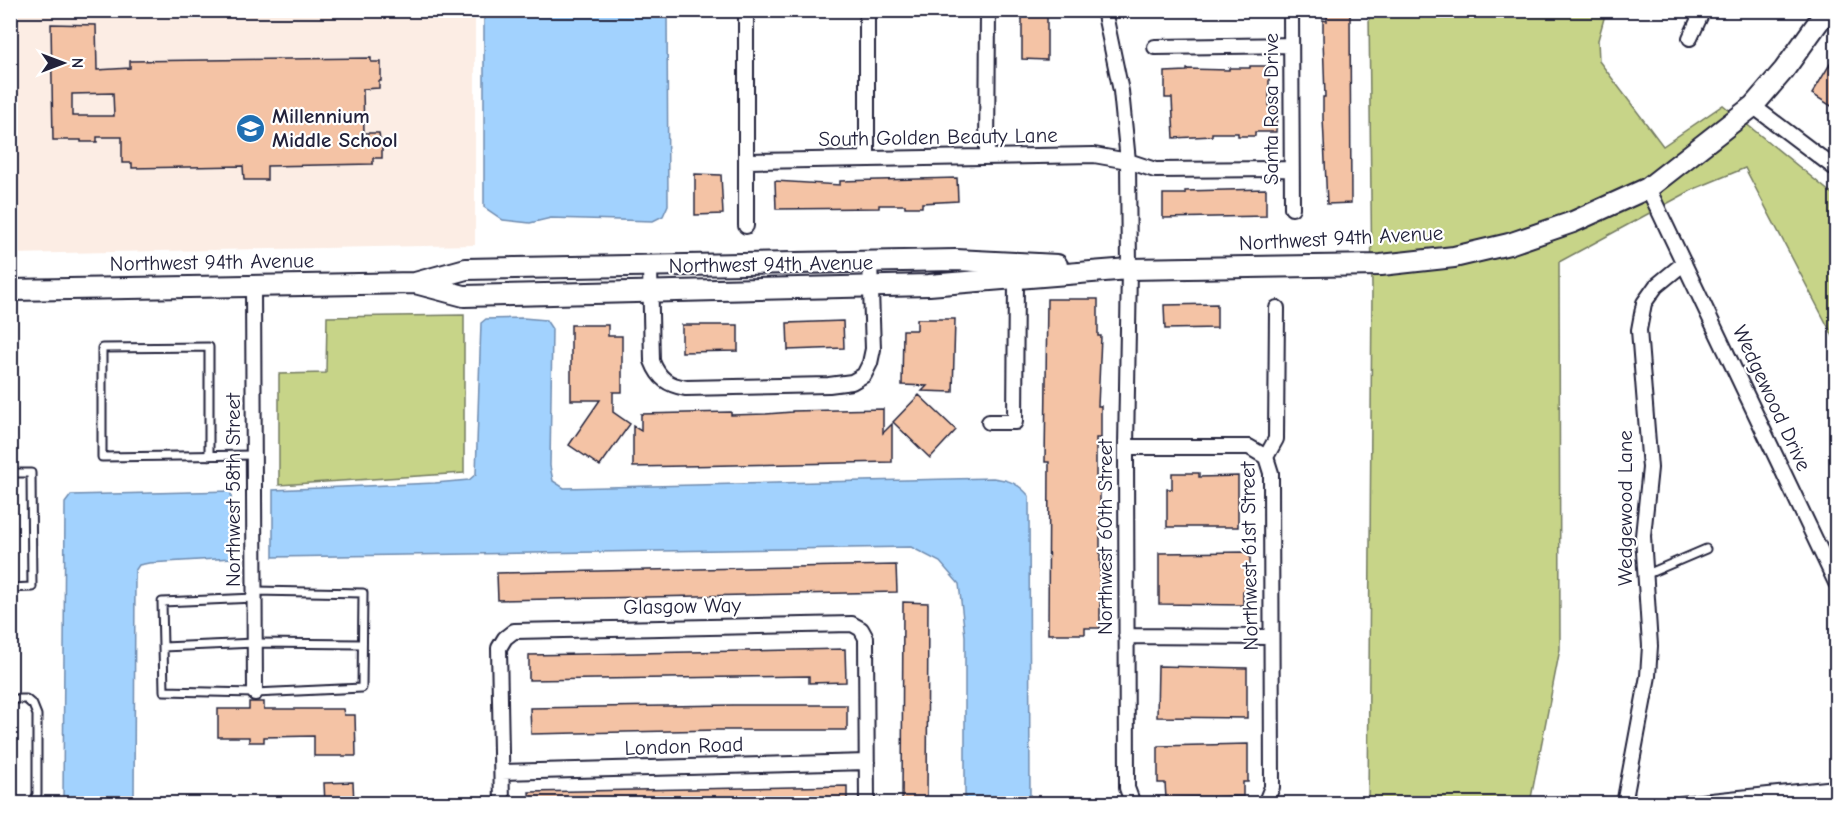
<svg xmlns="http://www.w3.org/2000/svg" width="1847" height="814" font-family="'Comic Neue',sans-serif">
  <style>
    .built { fill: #fcede4 }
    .green { fill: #c7d488; stroke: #747b62; stroke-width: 1.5 }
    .water { fill: #a2d2fe; stroke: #6f8cb0; stroke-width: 1.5 }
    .building { fill: #f4c3a5; stroke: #22223b; stroke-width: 1.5; fill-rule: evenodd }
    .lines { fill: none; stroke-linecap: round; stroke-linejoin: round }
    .lane-casing { stroke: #22223b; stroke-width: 11 }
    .street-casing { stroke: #22223b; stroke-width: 18 }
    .secondary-casing { stroke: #22223b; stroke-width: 24 }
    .lane { stroke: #fff; stroke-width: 7 }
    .street { stroke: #fff; stroke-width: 14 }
    .secondary { stroke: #fff; stroke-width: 20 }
    .labels { text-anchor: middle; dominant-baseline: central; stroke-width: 4.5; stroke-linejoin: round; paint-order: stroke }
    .street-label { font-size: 21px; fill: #22223b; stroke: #fff }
    .poi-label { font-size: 21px; font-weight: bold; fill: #22223b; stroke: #fff; text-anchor: start }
  </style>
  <rect width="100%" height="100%" fill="#fff"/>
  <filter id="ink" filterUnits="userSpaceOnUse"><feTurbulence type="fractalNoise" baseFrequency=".0167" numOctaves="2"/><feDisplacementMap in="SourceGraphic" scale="12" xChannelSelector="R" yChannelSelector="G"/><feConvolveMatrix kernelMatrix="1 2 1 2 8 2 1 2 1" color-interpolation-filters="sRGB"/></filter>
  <g filter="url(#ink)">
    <path class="built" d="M10 11H475V245L11 254Z"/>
    <path class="green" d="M1369 11H1606L1598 40 1599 61 1663 146 1723 105 1836 197V342L1745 168 1694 189 1559 262 1560 649 1530 803 1368 804 1372 289Z
      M464 315V473L279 485V374L326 373 327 317Z"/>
    <path class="water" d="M484 11H667L668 205 663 216 653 221 551 218 530 223 503 220 484 207Z
      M523 318 546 320 552 329 550 466 553 481 564 488 993 478C1009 480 1018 483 1029 496L1030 803H965V636L959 584 940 562 911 547 273 557V490L435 483 469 480 476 474 481 323 486 319Z
      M231 491 232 558 149 563 139 565 135 571 134 803H63L65 503 71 495Z"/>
    <path class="building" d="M1022 10H1047V60L1022 59Z
      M1327 10H1350L1351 203 1327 204 1323 118V97H1325L1323 38V20L1327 21Z
      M51 24 96 25 97 70 130 68V61L371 58V62H381V81H379V88L363 89 364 133H379L380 140H382V158H373V164L267 166V180H244L243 166 132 168V163H122V137H97V142H81V140H53ZM113 93 114 116H72V94Z
      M1836 54V109L1812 94Z
      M1250 66H1269V109H1277L1276 132H1255V136H1238V133H1212V136L1174 138 1172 98H1165V72L1187 71V69L1229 70V68H1250Z
      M695 174 721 175 723 214 695 215Z
      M957 178 958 201 922 203V207H905V205H879V208L776 209 775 181 840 185V181Z
      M1266 189V216L1163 218V194H1185V191Z
      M1047 299H1098V336H1101L1098 406H1101V438H1096V479H1100V628H1085V634H1048L1049 462H1045Z
      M1217 304V328L1165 329 1164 305Z
      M917 319H955L953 392 922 391 927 386 902 385 903 330H917Z
      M843 321 844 348 788 350 787 323Z
      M571 325H608V336H622V392H613V412L630 424 600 466 569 445 600 400H571Z
      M682 325H738V351L682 352Z
      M919 395 956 430 930 458 893 422Z
      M883 409V433L892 424V462L633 467V426L641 431V414L731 412V415L766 414 792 412V411Z
      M1172 473H1199V477L1238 476V527H1167V489H1172Z
      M1250 552V591H1243V605L1159 604V553Z
      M896 565 897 592 498 600 497 573Z
      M903 602 928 603 927 804H902Z
      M845 649 846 682 809 683V676L529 680V655Z
      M1158 666 1247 668V718L1157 717Z
      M249 702H264V709H343L344 715H355L356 756H314V736L264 737V742H249V737H218V709H249Z
      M733 705H847V730H717L531 734 530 708Z
      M1248 744V782H1243V796L1166 798 1165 783H1158V746Z
      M353 782 354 804H325L324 783Z
      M847 786V804H530L529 792Z"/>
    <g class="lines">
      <defs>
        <path id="lane" d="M10 208 13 211 10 215
          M209 456V347L102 348V457L254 455
          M10 473H31L32 587 10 588
          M1645 575 1706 549
          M255 591 363 593 362 688 255 693 164 691 162 602 255 598
          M163 647 255 643 362 644
          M10 699H26L33 705 37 715V794L33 804"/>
        <path id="street" d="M746 10V226
          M867 10V159
          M1104 10 1121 91 1128 161 1129 269 1126 447 1127 788 1133 804
          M1291 10 1292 208
          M1690 38 1703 10
          M1155 47 1291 45
          M1753 106 1836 169
          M987 156 988 10
          M748 161 1094 155 1128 161 1155 170 1291 169
          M1648 188 1836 583
          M650 266 652 361C659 379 668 385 686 388L829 385 852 382 864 375 870 363 873 349 870 261
          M253 286 255 693
          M989 422H1015L1016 279
          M1126 447H1249L1266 457
          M1126 636 1271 637
          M502 772 867 762
          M502 804 499 648 505 638 514 631 852 624 861 629 866 638 867 804
          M1265 804 1272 787 1271 473 1266 457 1276 439 1277 308
          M1624 804 1648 676 1650 646 1643 536 1650 468 1639 330 1644 303 1656 286 1684 263
          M1682 804 1836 788"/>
        <path id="secondary" d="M415 283 464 296 929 285 1129 269 1381 265 1454 257 1509 244 1573 222 1648 188 1753 106 1784 70 1827 10
          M10 290 415 283 466 269 956 260 1057 265"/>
      </defs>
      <use href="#lane" class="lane-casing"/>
      <use href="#street" class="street-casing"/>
      <use href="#secondary" class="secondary-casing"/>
      <use href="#lane" class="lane"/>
      <use href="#street" class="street"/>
      <use href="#secondary" class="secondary"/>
    </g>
  </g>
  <defs>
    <symbol id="school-disc" viewBox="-11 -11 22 22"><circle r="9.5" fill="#1f6fb2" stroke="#fff"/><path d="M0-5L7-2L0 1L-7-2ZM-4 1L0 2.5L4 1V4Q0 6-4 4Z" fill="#fff"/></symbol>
  </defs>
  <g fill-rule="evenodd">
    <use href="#school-disc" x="234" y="112" width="33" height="33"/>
  </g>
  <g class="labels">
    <g class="street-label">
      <text transform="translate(1271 109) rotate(-90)">Santa Rosa Drive</text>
      <text transform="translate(938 137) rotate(-1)">South Golden Beauty Lane</text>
      <text transform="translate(1341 238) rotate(-3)">Northwest 94th Avenue</text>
      <text transform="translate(212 262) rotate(-1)">Northwest 94th Avenue</text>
      <text transform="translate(771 264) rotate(-1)">Northwest 94th Avenue</text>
      <text transform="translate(1772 398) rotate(65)">Wedgewood Drive</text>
      <text transform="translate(233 490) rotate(-90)">Northwest 58th Street</text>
      <text transform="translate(1625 508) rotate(-90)">Wedgewood Lane</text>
      <text transform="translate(1105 537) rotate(-90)">Northwest 60th Street</text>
      <text transform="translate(1249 556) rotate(-91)">Northwest 61st Street</text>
      <text transform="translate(682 606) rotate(-1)">Glasgow Way</text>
      <text transform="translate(684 746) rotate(-2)">London Road</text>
    </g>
    <g class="poi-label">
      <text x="272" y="116">Millennium<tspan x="272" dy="24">Middle School</tspan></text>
    </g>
  </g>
  <rect width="1847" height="814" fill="none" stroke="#fff" stroke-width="36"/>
  <rect x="18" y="18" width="1811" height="778" fill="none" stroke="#22223b" stroke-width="2" filter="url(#ink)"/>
  <g transform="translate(63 63) rotate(90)" stroke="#ffffff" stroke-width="4.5" paint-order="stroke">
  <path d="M0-4.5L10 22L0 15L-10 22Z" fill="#22223b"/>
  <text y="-9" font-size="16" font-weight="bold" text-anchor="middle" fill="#22223b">N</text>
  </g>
</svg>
